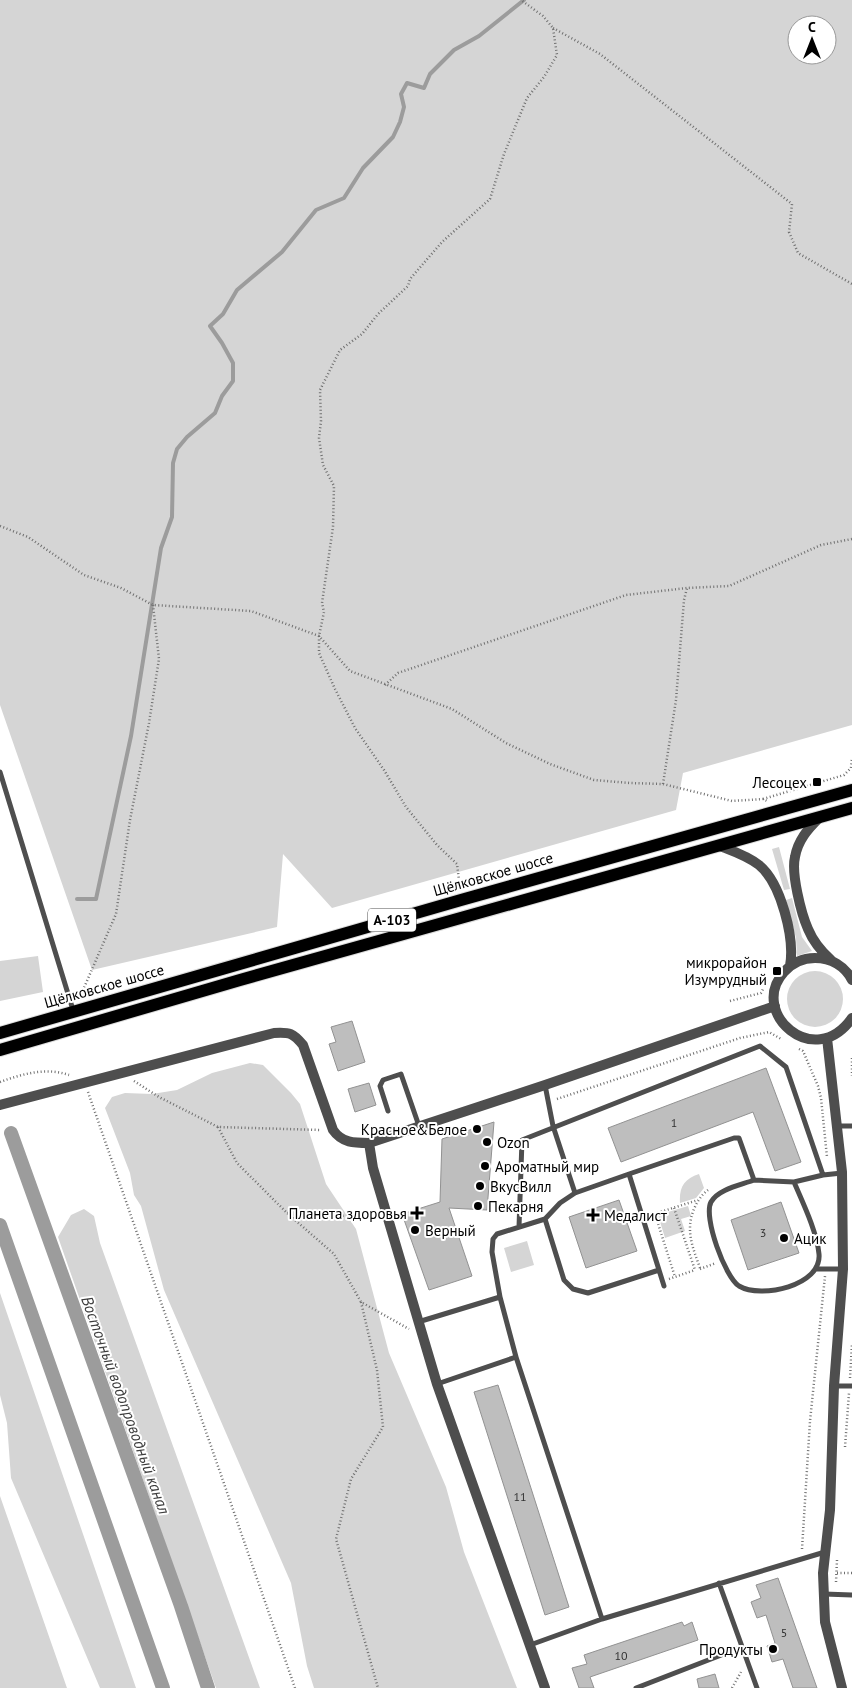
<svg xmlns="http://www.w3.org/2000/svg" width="852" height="1688" font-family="'PT Sans',sans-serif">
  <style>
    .green { fill: #d5d5d5; fill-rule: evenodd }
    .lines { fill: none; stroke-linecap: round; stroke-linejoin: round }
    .stream { stroke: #9c9c9c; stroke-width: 4 }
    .canal { stroke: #9c9c9c; stroke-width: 14 }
    .building { fill: #bebebe; stroke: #929292 }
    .primary-casing { stroke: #dbdbdb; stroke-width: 14 }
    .path { stroke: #707070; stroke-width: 2.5; stroke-dasharray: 1 2.5; stroke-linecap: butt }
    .service { stroke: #4e4e4e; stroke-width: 5 }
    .minor { stroke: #4e4e4e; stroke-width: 10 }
    .primary { stroke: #000; stroke-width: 12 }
    .poi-dot { fill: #000; stroke: #fff; stroke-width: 2 }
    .labels { text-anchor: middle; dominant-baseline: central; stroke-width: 4; stroke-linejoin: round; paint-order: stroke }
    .number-label { font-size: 12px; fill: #303030 }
    .shield { fill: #fff; stroke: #4c4c4c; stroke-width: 1 }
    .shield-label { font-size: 14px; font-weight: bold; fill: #000 }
    .poi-label { font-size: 15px; fill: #000; stroke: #fff; text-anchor: start }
    .street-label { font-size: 15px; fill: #000; stroke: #fff }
    .water-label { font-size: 16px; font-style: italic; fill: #3d3d3d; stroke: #fff }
  </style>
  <rect width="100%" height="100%" fill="#fff"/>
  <path class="green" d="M0 0H852V725L683 773 676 810 332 908 283 854 277 927 92 970 0 705ZM797 25H827V55H797Z
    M779 847 790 889 784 890 772 849Z
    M792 898 802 937 812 951 797 956 796 938 786 900Z
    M38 956 43 992 0 1001V961Z
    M787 999a28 28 0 1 1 56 0a28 28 0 1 1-56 0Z
    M250 1063 263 1065 291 1093 300 1104 326 1184 356 1229 389 1353 446 1487 464 1552 517 1688H314L307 1666 291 1583 164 1290 141 1206 134 1195 130 1173 105 1108 112 1097 125 1093 152 1094 177 1090 212 1073Z
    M699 1174 704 1188 696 1198 680 1203C679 1187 684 1179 699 1174Z
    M688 1206 691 1216 681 1219 685 1231 665 1238 658 1215Z
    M84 1209 94 1216 100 1243 260 1688H216L58 1237 71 1215Z
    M527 1241 534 1265 511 1272 504 1248Z
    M0 1293 136 1688H100L11 1478 7 1423 0 1395Z
    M0 1496 67 1688H0Z"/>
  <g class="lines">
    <path class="stream" d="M77 899H96L131 736 161 548 172 517 173 463 177 449 187 437 215 413 222 396 233 381V363L222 343 210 326 223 314 237 290 282 252 316 210 344 198 363 168 393 137 400 122 404 107 401 94 407 83 424 88 430 74 454 50 479 36 524 0"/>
    <path class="canal" d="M11 1133 181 1606 208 1688
      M0 1225 163 1688"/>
  </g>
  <path class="building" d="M352 1021 365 1062 338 1071 329 1044 336 1042 331 1027Z
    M766 1068 801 1162 775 1171 753 1112 621 1162 608 1128Z
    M369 1083 376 1105 355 1112 348 1089Z
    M494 1122 487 1210 449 1208 472 1276 429 1290 402 1214 440 1202 442 1139Z
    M619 1200 637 1251 586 1268 569 1217Z
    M781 1202 799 1253 748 1270 731 1220Z
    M498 1385 569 1607 545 1615 474 1392Z
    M778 1578 817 1688H793L783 1659 772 1662 767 1646 775 1643 766 1615 757 1618 751 1602 761 1598 756 1585Z
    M682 1622 684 1626 692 1622 698 1640 590 1677 594 1688H579L572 1668 587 1664 584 1655Z
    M715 1674 719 1688H699L697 1679Z"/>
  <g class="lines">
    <defs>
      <path id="primary" d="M0 1033 461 900 852 790
        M0 1050 240 980 852 808"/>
    </defs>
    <use href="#primary" class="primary-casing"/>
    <path class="path" d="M553 28 600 54 792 204 789 232 798 253 852 284
      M0 526 28 537 84 575 121 588 153 605 251 611 319 636 350 671 452 709 506 743 550 764 594 780 630 783 663 784 732 801 763 799 767 801
      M385 685 398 673 626 595 687 588
      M663 784 676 700 684 600 687 588 729 586 821 545 852 539
      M763 799 844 775 851 768 852 758
      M460 888 457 864 437 845 406 807 384 770 355 728 335 689 319 653V636L324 612 322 603 333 527 334 486 323 465 319 438 321 421 320 390 340 350 362 334 378 314 408 286 410 279 442 242 490 199 504 154 527 98 544 77 557 55 553 28 543 16 521 0
      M80 997 116 914 130 820 149 723 159 659 153 605
      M730 1001 761 993 763 989
      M799 1049 803 1051 818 1086 821 1098 827 1157
      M852 1058V1076
      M134 1081 159 1097 218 1127 321 1130
      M0 1082C22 1074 46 1067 69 1075
      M88 1092 295 1688
      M557 1099 740 1038 769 1032 781 1039
      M218 1127 237 1163 287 1213 334 1254 361 1302 409 1329
      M674 1208 695 1270
      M287 1213 331 1216 375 1215
      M655 1214 675 1277
      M651 1215 698 1200
      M700 1268C693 1248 685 1231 694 1209 697 1202 701 1195 708 1190
      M700 1269 716 1263
      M669 1279 695 1270
      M361 1302 377 1370 383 1427 351 1479 336 1539 378 1688
      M850 1378 852 1344
      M845 1447 849 1393
      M802 1549 810 1421 825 1276
      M837 1573H852
      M836 1582 837 1560
      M732 1688 741 1672"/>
    <path class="service" d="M0 772 73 1010
      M545 1085 553 1126 575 1193
      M388 1111 380 1086 383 1080 401 1074 419 1126
      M838 1126H852
      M629 1174 659 1270 588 1293 573 1289 564 1280 545 1219 560 1203 575 1193Z
      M629 1174 734 1138H739L754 1180
      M823 1175 842 1173
      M754 1180 794 1182C803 1203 817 1232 819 1254 822 1286 761 1299 739 1286 725 1277 703 1217 711 1202 718 1189 741 1185 754 1180Z
      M519 1227 522 1140 760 1046 786 1067 823 1175 794 1182
      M817 1269H843
      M659 1270 664 1286
      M500 1297 516 1357
      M418 1322 500 1297 492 1252 493 1239 497 1234 545 1219
      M437 1384 516 1357 602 1619
      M834 1386H852
      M719 1583 757 1688
      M824 1594 852 1595
      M530 1645 602 1619 825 1552
      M636 1688 742 1647"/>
    <path class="minor" d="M819 818C808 829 798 840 795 857 791 873 801 913 808 929 813 941 822 952 831 960
      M720 846C733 851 748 856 759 865 781 883 795 938 790 966
      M852 980C845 966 831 958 815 958 803 958 792 963 784 972 748 1012 814 1072 852 1018
      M827 1038 842 1172 843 1269 834 1386 830 1510 823 1573 825 1622 842 1688
      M0 1105 274 1033C290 1032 293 1033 303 1045L333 1130C342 1143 354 1143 369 1143L545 1085 775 1006
      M369 1143 373 1168 437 1384 545 1688"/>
    <use href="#primary" class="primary"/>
  </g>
  <g class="poi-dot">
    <rect x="812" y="777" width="10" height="10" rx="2.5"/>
    <rect x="772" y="966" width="10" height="10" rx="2.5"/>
    <circle cx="477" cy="1129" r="5"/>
    <circle cx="487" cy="1142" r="5"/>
    <circle cx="485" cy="1166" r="5"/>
    <circle cx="480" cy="1186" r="5"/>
    <circle cx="478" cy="1206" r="5"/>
    <path d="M414.5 1205.5h5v5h5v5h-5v5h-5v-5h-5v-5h5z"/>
    <path d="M590.5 1207.5h5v5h5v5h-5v5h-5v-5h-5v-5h5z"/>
    <circle cx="415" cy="1230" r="5"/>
    <circle cx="784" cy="1238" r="5"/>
    <circle cx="773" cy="1649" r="5"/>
  </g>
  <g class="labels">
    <g class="number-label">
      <text x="674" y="1122">1</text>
      <text x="763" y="1232">3</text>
      <text x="520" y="1496">11</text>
      <text x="784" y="1632">5</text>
      <text x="621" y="1655">10</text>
    </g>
    <rect class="shield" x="368" y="908.5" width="48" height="23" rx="4"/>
    <g class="shield-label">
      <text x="392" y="920">А-103</text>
    </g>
    <g class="poi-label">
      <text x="807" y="782" text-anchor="end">Лесоцех</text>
      <text x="767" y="962" text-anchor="end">микрорайон<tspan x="767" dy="17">Изумрудный</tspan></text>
      <text x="467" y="1129" text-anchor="end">Красное&amp;Белое</text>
      <text x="497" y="1142">Ozon</text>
      <text x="495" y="1166">Ароматный мир</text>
      <text x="490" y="1186">ВкусВилл</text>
      <text x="488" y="1206">Пекарня</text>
      <text x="407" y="1213" text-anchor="end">Планета здоровья</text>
      <text x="604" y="1215">Медалист</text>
      <text x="425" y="1230">Верный</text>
      <text x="794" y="1238">Ацик</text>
      <text x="763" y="1649" text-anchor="end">Продукты</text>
    </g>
    <g class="street-label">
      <text transform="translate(493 874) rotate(-16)">Щёлковское шоссе</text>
      <text transform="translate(104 986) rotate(-16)">Щёлковское шоссе</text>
    </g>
    <g class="water-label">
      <text transform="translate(126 1405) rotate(70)">Восточный водопроводный канал</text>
    </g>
  </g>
  <g transform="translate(812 40)"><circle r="24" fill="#ffffff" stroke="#999999"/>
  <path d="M0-4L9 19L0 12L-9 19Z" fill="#000000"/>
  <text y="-8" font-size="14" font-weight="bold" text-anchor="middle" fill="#000000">С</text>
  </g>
</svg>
